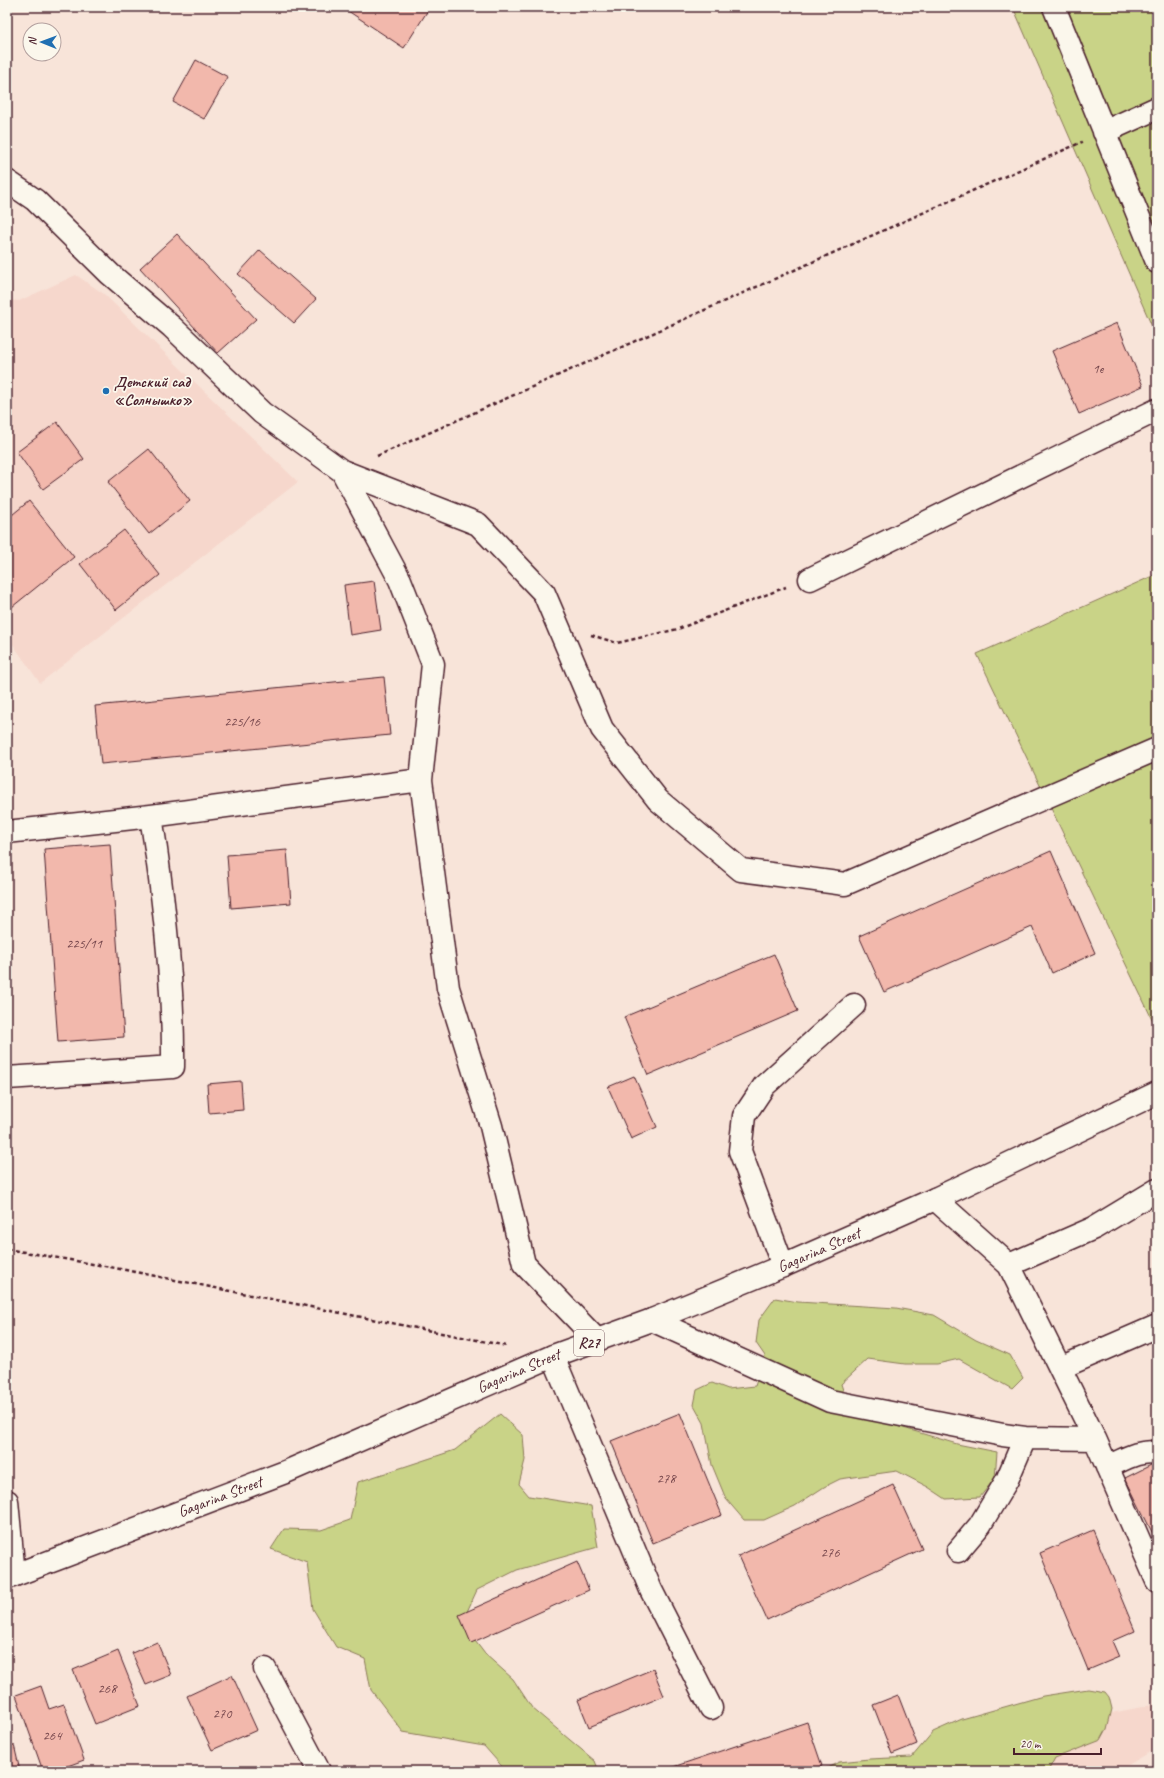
<svg xmlns="http://www.w3.org/2000/svg" width="1164" height="1778" font-family="Caveat,sans-serif">
  <style>
    .built { fill: #f6d7cc }
    .green { fill: #c9d387; stroke: #8a7959 }
    .building { fill: #f2b8ac; stroke: #4a1f2b }
    .lines { fill: none; stroke-linecap: round; stroke-linejoin: round }
    .minor-casing { stroke: #4a1f2b; stroke-width: 25 }
    .major-casing { stroke: #4a1f2b; stroke-width: 25 }
    .path { stroke: #4a1f2b; stroke-width: 2.5; stroke-dasharray: 4 3; stroke-linecap: butt }
    .minor { stroke: #fbf7ec; stroke-width: 22 }
    .major { stroke: #fbf7ec; stroke-width: 22 }
    .poi-dot { fill: #1f6fb2; stroke: #fbf7ec; stroke-width: 1.5 }
    .labels { text-anchor: middle; dominant-baseline: central; stroke-width: 3.5; stroke-linejoin: round; paint-order: stroke }
    .number-label { font-size: 14px; fill: #74454b }
    .shield { fill: #fbf7ec; stroke: #7f6065; stroke-width: 1 }
    .shield-label { font-size: 15px; font-weight: bold; fill: #4a1f2b }
    .poi-label { font-size: 16px; font-weight: bold; fill: #4a1f2b; stroke: #fbf7ec; text-anchor: start }
    .street-label { font-size: 16px; fill: #4a1f2b; stroke: #fbf7ec }
  </style>
  <rect width="100%" height="100%" fill="#f8e4d9"/>
  <filter id="ink" filterUnits="userSpaceOnUse"><feTurbulence type="fractalNoise" baseFrequency=".025" numOctaves="2"/><feDisplacementMap in="SourceGraphic" scale="8" xChannelSelector="R" yChannelSelector="G"/><feConvolveMatrix kernelMatrix="1 2 1 2 8 2 1 2 1" color-interpolation-filters="sRGB"/></filter>
  <g filter="url(#ink)">
    <path class="built" d="M76 275 104 294 298 482 40 683 7 636V300L19 301Z
      M1157 1704V1748L1118 1771H870L951 1745Z"/>
    <path class="green" d="M1013 7H1157V338Z
      M1157 574V1022L1154 1023 977 654Z
      M775 1298 798 1302 896 1308 934 1315 976 1340 1010 1355 1023 1378 1012 1389 959 1359 937 1364H905L868 1359 841 1384 850 1412 957 1444 997 1452 995 1478 980 1497 946 1499 928 1487 897 1471 840 1479 824 1487 795 1506 764 1520H744L726 1499 712 1465 704 1423 694 1405 697 1390 712 1383 728 1389 755 1386 765 1356 756 1343 759 1320Z
      M500 1414 523 1435 525 1460 519 1484 529 1496 591 1506 598 1547 517 1570 477 1590 465 1616 469 1633 485 1654 513 1679 532 1708 595 1761 599 1771H506L484 1746 403 1732 371 1690 365 1659 336 1647 313 1609 307 1562 271 1549 284 1529 321 1530 350 1520 358 1482 455 1450Z
      M1088 1689 1105 1692 1109 1697 1112 1709 1107 1729 1101 1740 1055 1758 1048 1771H821L839 1762 869 1759 912 1757 933 1732 962 1719 1043 1696Z"/>
    <path class="building" d="M342 7H430L404 48Z
      M196 60 228 77 204 119 173 102Z
      M177 234 256 319 218 353 140 268Z
      M260 250 316 299 294 323 238 274Z
      M1117 323 1143 386 1079 414 1052 351Z
      M57 422 84 459 43 489 17 452Z
      M149 449 190 501 149 534 108 482Z
      M29 501 74 557 7 611V519Z
      M124 530 160 575 116 610 80 564Z
      M374 581 381 630 350 635 344 585Z
      M384 677 390 735 101 764 95 706Z
      M110 844 124 1037 58 1042 44 849Z
      M287 850 291 903 231 908 227 855Z
      M1051 851 1095 953 1052 973 1032 927 884 992 859 936Z
      M774 954 798 1011 648 1075 624 1017Z
      M634 1076 657 1127 631 1139 608 1087Z
      M241 1081 243 1110 209 1113 207 1084Z
      M680 1413 722 1515 653 1543 611 1441Z
      M1157 1462V1542L1125 1478Z
      M893 1485 922 1549 767 1620 738 1556Z
      M1093 1530 1135 1631 1112 1641 1119 1657 1088 1670 1040 1553Z
      M577 1562 589 1590 471 1643 459 1615Z
      M157 1642 171 1675 146 1685 132 1653Z
      M118 1651 140 1706 95 1724 73 1670Z
      M653 1669 664 1696 589 1727 578 1700Z
      M232 1675 257 1730 212 1750 187 1696Z
      M41 1686 49 1709 64 1704 84 1760 54 1771H43L16 1695Z
      M898 1695 917 1744 892 1754 873 1705Z
      M807 1722 822 1766 806 1771H671L670 1768Z
      M14 1745 20 1771H7V1747Z"/>
    <g class="lines">
      <defs>
        <path id="minor" d="M1054 7 1157 262
          M1104 132 1157 108
          M7 181 35 200 110 274 172 327 262 413 342 471 478 524 544 593 602 729 658 800 741 870 845 884 1157 749
          M342 471 400 580 433 664 421 780
          M810 579 1157 410
          M7 832 151 816 421 780 448 988 491 1126 524 1264 597 1340
          M7 1078 173 1067C174 983 164 899 151 816
          M935 1199 1009 1265 1095 1439 1157 1581
          M1009 1265 1094 1228 1157 1190
          M783 1266 740 1151 744 1116 764 1086 854 1005
          M652 1320 830 1401 1003 1435 1025 1438 1095 1439
          M553 1356 651 1590 711 1708
          M1060 1368 1157 1326
          M1107 1467C1123 1460 1140 1449 1157 1453
          M7 1501 14 1575
          M958 1551 980 1525 1007 1480 1025 1438
          M265 1669 319 1771"/>
        <g id="major">
          <path id="s1" d="M7 1578 288 1471 553 1356 652 1320 783 1266 935 1199 1157 1093"/>
        </g>
      </defs>
      <use href="#minor" class="minor-casing"/>
      <use href="#major" class="major-casing"/>
      <path class="path" d="M377 456 1082 142
        M591 635 617 643 678 629 786 587
        M7 1249 110 1267 507 1346"/>
      <use href="#minor" class="minor"/>
      <use href="#major" class="major"/>
    </g>
  </g>
  <circle class="poi-dot" cx="106" cy="391" r="4"/>
  <g class="labels">
    <g class="number-label">
      <text x="1098" y="368">1е</text>
      <text x="242" y="721">225/16</text>
      <text x="84" y="943">225/11</text>
      <text x="666" y="1478">278</text>
      <text x="830" y="1552">276</text>
      <text x="107" y="1688">268</text>
      <text x="222" y="1713">270</text>
      <text x="52" y="1735">264</text>
    </g>
    <rect class="shield" x="574" y="1330" width="30" height="26" rx="3"/>
    <g class="shield-label">
      <text x="589" y="1343">R27</text>
    </g>
    <g class="poi-label">
      <text x="114" y="382">Детский сад<tspan x="114" dy="18">«Солнышко»</tspan></text>
    </g>
    <g class="street-label">
      <text stroke="none"><textPath href="#s1" startOffset="876">Gagarina Street</textPath></text>
      <text stroke="none"><textPath href="#s1" startOffset="552">Gagarina Street</textPath></text>
      <text stroke="none"><textPath href="#s1" startOffset="228">Gagarina Street</textPath></text>
    </g>
  </g>
  <rect width="1164" height="1778" fill="none" stroke="#fbf7ec" stroke-width="24"/>
  <rect x="12" y="12" width="1140" height="1754" fill="none" stroke="#4a1f2b" stroke-width="1.5" filter="url(#ink)"/>
  <g transform="translate(42 42) rotate(271)"><circle r="19" fill="#fbf7ec" stroke="#b4a19f"/>
  <path d="M0-3L7 15L0 10L-7 15Z" fill="#1f6fb2"/>
  <text y="-6" font-size="11" font-weight="bold" text-anchor="middle" fill="#4a1f2b">N</text>
  </g>
  <path d="M1014 1748v6h87v-6" fill="none" stroke="#4a1f2b" stroke-width="2"/>
  <text x="1020" y="1748" font-size="12" fill="#4a1f2b" stroke="#fbf7ec" stroke-width="3" paint-order="stroke">20 m</text>
</svg>
